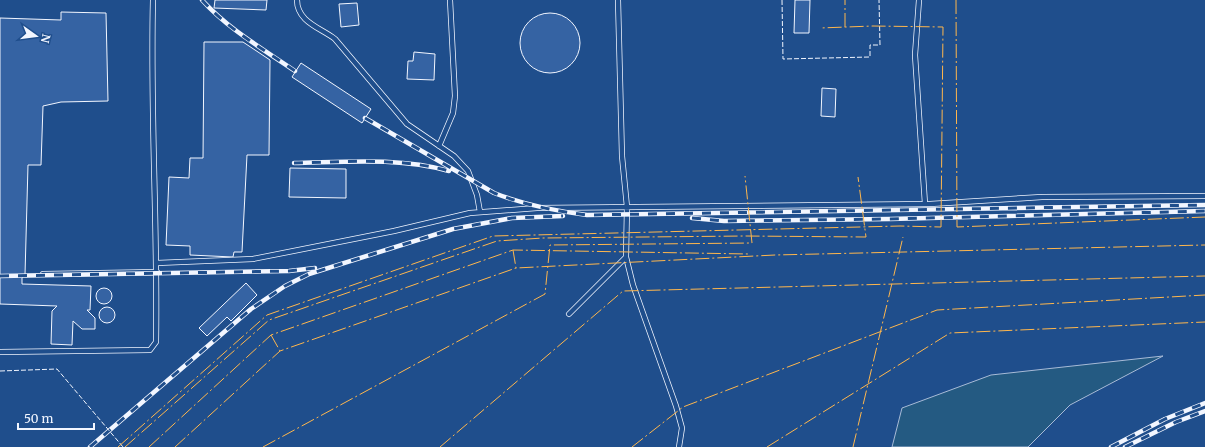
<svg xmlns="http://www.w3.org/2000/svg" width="1205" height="447" font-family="Merriweather,serif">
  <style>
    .green { fill: #245a82; stroke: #a8bbd7 }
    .building { fill: #3563a3; stroke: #f2f6ff }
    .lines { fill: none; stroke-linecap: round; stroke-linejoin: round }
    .lane-casing { stroke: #f2f6ff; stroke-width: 6 }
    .lane { stroke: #1f4e8c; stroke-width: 4.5 }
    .rail-casing { stroke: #f2f6ff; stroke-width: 4.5 }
    .rail { stroke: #1f4e8c; stroke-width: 3; stroke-dasharray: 9; stroke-linecap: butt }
    .fence { stroke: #f2f6ff; stroke-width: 1; stroke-dasharray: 5 2; stroke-linecap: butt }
    .power { stroke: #ffb74d; stroke-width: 1; stroke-dasharray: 14 3 2 3; stroke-linecap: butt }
  </style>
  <rect width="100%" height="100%" fill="#1f4e8c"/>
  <path class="green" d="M1163 356 1070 405 1028 447H892L902 408 991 375Z"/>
  <path class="building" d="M215 0H267L266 10 214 8Z
    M795 0H810L809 33H794Z
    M357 3 359 25 341 27 339 4Z
    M61 12 106 13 108 101 61 102 43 106 41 165H28L25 275 22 278V284L91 286 90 310H87L95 318V329H82L73 321 72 345 51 344 52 311 57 306 0 304V18L61 20Z
    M520 43a30 30 0 1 1 60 0a30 30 0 1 1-60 0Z
    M204 42H243L270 60 269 155H247L242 252H234L233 257 190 255V246L166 245 169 177 189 178 190 158H203Z
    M414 52 435 54 434 80 407 79 408 61H413Z
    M301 63 371 109 362 123 292 77Z
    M822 88 836 89 835 117 821 116Z
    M290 168 346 169V198L289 197Z
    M246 283 257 295 231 321 227 317 207 336 199 328Z
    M96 296a8 8 0 1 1 16 0a8 8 0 1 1-16 0Z
    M99 315a8 8 0 1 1 16 0a8 8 0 1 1-16 0Z"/>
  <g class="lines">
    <defs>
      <path id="lane" d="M297 0C297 22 321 28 335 39L407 124 454 156 468 171 477 195 480 212
        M919 0 915 55 925 204
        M439 146 453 113 455 96 450 0
        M626 257 633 285 676 406 682 428 679 447
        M157 263 253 259 394 231 470 213 537 208 930 204 1042 197 1205 196
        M43 274 157 272
        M569 314 626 257 627 207 622 156 618 0
        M0 352 150 350 156 342C158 228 150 114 153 0"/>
    </defs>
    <use href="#lane" class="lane-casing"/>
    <use href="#lane" class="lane"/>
    <defs>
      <path id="rail" d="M202 0C228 29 263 49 295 71
        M365 118 494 193C525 205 555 211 587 215L1205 205
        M294 163C345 162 399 157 449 171
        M692 218 724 221 890 219 1205 211
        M0 276 289 271 315 268
        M90 447 251 309 285 286 309 274 453 229 512 218 563 216
        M1111 447 1165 419 1205 403
        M1125 447 1176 422 1205 411"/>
    </defs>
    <use href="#rail" class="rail-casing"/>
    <use href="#rail" class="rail"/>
    <path class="fence" d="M782 0 783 59 870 57V45H880L879 0
      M0 371 57 369 123 447"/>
    <path class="power" d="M956 0 957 227 1205 217
      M845 27V0
      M513 250 516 268
      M271 335 280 351
      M118 447 267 315 493 236 900 226 941 227 943 27 873 26 820 28
      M125 447 269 320 497 241 543 238 745 236 866 237 858 177
      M149 447 271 335 513 250 749 254
      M175 447 280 351 516 268 775 255 1205 245
      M263 447 545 294 550 245 752 243 745 176
      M440 447 623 291 1205 276
      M632 447 683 407 937 310 1205 295
      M767 447 950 333 1205 322
      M853 447 903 237"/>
  </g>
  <g transform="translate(36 36) rotate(104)" stroke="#1f4e8c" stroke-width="3" paint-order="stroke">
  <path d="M0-3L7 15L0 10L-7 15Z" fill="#f2f6ff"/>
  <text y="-6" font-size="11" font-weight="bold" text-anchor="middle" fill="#f2f6ff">N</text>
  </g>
  <path d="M18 423v6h76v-6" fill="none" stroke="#f2f6ff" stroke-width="2"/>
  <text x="24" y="423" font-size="12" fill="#f2f6ff" stroke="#1f4e8c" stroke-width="3" paint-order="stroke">50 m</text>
</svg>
